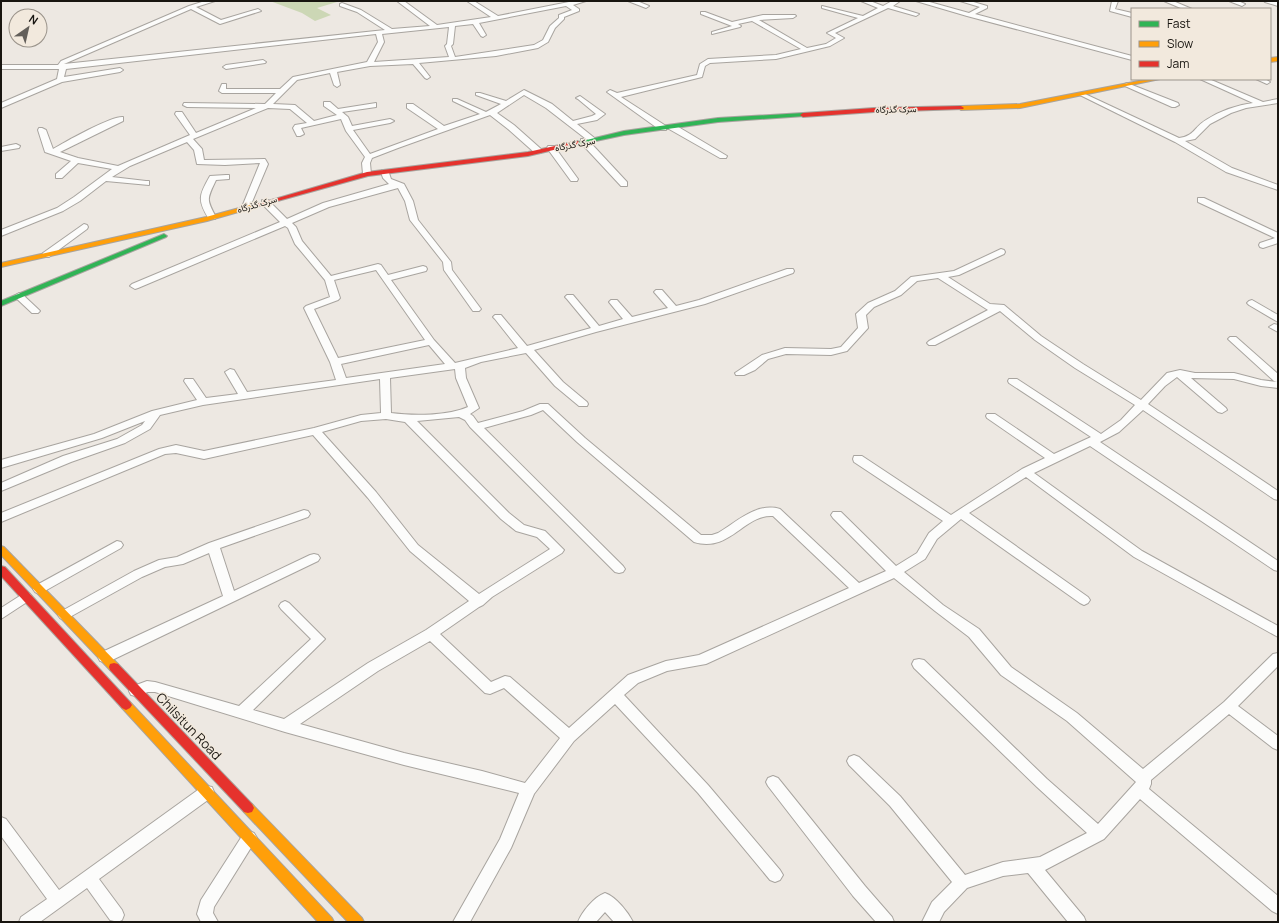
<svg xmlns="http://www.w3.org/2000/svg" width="1279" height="923" font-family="Manrope,Vazirmatn,sans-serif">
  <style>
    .green { fill: #ccd7b5 }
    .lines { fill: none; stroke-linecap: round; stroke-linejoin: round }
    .street-casing { stroke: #a8a49f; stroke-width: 2 }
    .fast-casing { stroke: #a8a49f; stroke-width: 2 }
    .slow-casing { stroke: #a8a49f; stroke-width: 2 }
    .jam-casing { stroke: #a8a49f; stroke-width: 2 }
    .street { fill: #fcfcfb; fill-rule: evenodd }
    .fast { fill: #30b455; fill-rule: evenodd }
    .slow { fill: #ff9f0a; fill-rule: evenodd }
    .jam { fill: #e5322d; fill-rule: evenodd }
    .labels { text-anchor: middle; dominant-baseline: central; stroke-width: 3; stroke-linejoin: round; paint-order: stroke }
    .far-street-label { font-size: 9px; fill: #181510; stroke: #f2e9dd }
    .near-street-label { font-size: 13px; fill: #181510; stroke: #f2e9dd }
  </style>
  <rect width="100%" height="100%" fill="#ede8e2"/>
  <path class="green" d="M270 1H334L337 2 317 8 331 15 315 21 302 13Z"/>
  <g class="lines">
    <defs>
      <path id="street" d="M205 1H215L196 7 221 20 258 9 261 11 220 24 191 9 64 64 385 30 357 12 340 6V4L342 3 361 10 392 29 430 26 397 1H404L437 25 491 17 467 1H474L498 16 574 1H586L573 5 579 9V11L564 17V19L555 28 548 42 538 48 496 56 419 63 430 77 427 79 425 78 413 64 370 66 337 72 340 85 337 87 334 85 330 73 297 80 273 104 295 105 314 121 337 115 324 106V102H330L338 109 376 103V107L342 112 348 117 352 126 390 119 394 121 390 123 353 130 370 154 438 129 407 108V104H413L444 126 480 114 453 101V99H457L486 112 501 104 476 95V93H480L506 101 524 90 552 104 573 121 592 116 596 114 578 99 576 98 580 96 605 114 597 120 577 124 597 140 593 142H590L546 108 524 95 497 113 514 125 541 149V153H535L508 129 490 115 398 148 372 158 370 163 371 174 367 176 363 174 362 163 365 157 346 131 341 119 301 128 304 134 300 136H297L293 128 295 125 307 123 290 109 268 108 193 139 202 149 204 160 265 159 268 164 249 209H243L242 207 260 163 225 165 197 164 194 150 187 142 130 166 112 177 146 181H149V185L106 181 80 201 63 211 1 236V230L57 208 74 197 112 169 78 163 62 178H56V174L71 161 45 152 38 130 39 128H42L46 130 53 149C65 142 111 116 123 117V121L60 152 78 158 118 166 190 135 175 114 176 112H182L196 133 256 108 187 107 183 105 184 103 265 104 276 93H222L219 91 222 84H226V89H280L293 77 367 62 378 42 376 34 66 69 64 77 120 68 123 70 120 72 62 82 1 108V103L57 79 59 69H1V65H58L61 61 189 6ZM566 6 572 10 559 15V18L550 26 543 40 534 45 455 57 451 46 453 44 455 26 473 24 481 36 483 37 486 35 479 23ZM449 27 447 44 445 46 449 57 374 62 384 42 382 34Z
        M628 1H637L649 6 646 8Z
        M861 1H870L883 6 892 1H900L893 6 919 14 916 16 888 8 835 33 844 38 830 46 776 59 710 63 705 66 702 77 621 97 666 126V130H660L607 92 610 90 617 93 697 75 700 64 708 59 776 55 801 49 752 21 738 24 741 26 740 27 712 34V32L732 26 701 14V12H705L732 22 763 15H795L796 16 793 18 759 20 807 48 826 44 836 38 827 33 858 18 822 8V6L863 16 878 8Z
        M916 1H926L969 13 980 7 960 1H970L987 6V8L975 14 1132 56V60L967 16Z
        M1112 1H1118L1115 9 1132 13V17L1110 11Z
        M1164 1H1173L1192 9H1183Z
        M1229 1H1238L1245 4 1242 6Z
        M1264 1 1278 2V6L1265 2Z
        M263 60 266 62 265 63 226 69 223 67 226 65Z
        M1200 79H1209L1263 102 1278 99V103L1246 108 1231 113 1210 124 1195 139 1185 141 1232 168 1278 185V190L1226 172 1175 142 1080 95 1085 94 1179 138C1195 136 1194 127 1206 120 1220 111 1237 105 1253 103Z
        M1256 79H1265L1270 82 1267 84Z
        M1127 83 1178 103 1179 105 1175 107H1172L1125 86V84Z
        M669 125H675L727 156 726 158H720L669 129Z
        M581 139H587L627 182V186H621L581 143Z
        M16 144 20 146 19 148 1 151V147Z
        M548 146H554L578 179 577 181H571L547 148Z
        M382 170H388L391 179 404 184 413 201 418 220 451 262 452 270 481 309 479 311H473L444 270 443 262 410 220 405 201 398 188 329 207 292 223 296 227 302 241 331 276 378 264 381 265 388 275 423 266 426 267 427 269 426 271 391 280 434 340 455 363 518 348 495 319 493 317 495 315H501L527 346 591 328 567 299 565 297 567 295H573L599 326 623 319 609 302 611 300H617L632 317 668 308 654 292 656 290H662L676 306 699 300 787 269H793L794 271 793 273 705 304 596 332 534 350 563 382 587 402 588 404 587 406H579L555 386 526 353 481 362 465 368 466 378 479 408 470 414 473 416 478 423 523 411 540 404H548L585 438 701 535H712L718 533C737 522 756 502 780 509L859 583 886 571 833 518 831 515 833 512H841L896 566 917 553 929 533 943 521 854 462 853 459 854 456H862L951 515 1022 469 1045 458 987 418 986 416 987 414H995L1054 454 1091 437 1009 383 1008 381 1009 379H1017L1101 434 1121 420 1135 405 1075 368 1035 340 1000 311 935 345H929L927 343 929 341 988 310 938 278 917 281 901 295 874 307 866 315 868 328 847 351 831 355 786 354 768 359 755 370 744 375H736L735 373 762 355 785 348 831 349 841 347 858 328 856 314 868 303 895 291 911 277 954 271 1001 249 1004 250 1005 252 1004 254 959 275 948 277 990 304 1004 305 1041 336 1083 364 1141 400 1167 373 1180 370 1195 373H1234L1261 380 1277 382 1274 381 1228 339 1230 337H1236L1278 374V388L1261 386 1234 379 1191 378 1226 408 1227 410 1222 413 1218 412 1177 377 1165 386 1148 404 1278 491V500L1274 499 1143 410 1119 432 1100 442 1278 561V571L1274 570 1090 446 1034 473 1142 551 1278 626V637L1134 557 1026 477 969 513 1088 597 1090 600 1088 603 1084 605 1080 603 961 519 937 539 925 559 904 572 943 605 979 629 1011 667 1077 713 1143 769 1224 702 1273 654 1278 653V666L1238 706 1278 736V750L1273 748 1229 714 1151 780V784L1149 789 1278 896V914L1272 911 1140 799 1104 839 1045 870 1084 917 1086 922H1068L1028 873 1003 876 967 888 944 912 939 922H922L932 902 952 882 890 806 849 765 847 761 849 757 854 755 859 757 900 796 965 875 1003 862 1040 857 1087 833 1037 787 914 668 912 664 914 660 919 659 924 660 1047 779 1098 824 1136 782 1067 721 1001 675 969 637 935 611 894 578 706 664 667 671 638 683 624 695 708 785 780 870 783 875 780 880 775 882 770 880 698 793 615 704 574 741 534 794 511 848 470 922H453L500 839 519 793 404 765 285 732 155 692H148L136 696 131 695 129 691 131 687 147 681 155 682 239 706 311 639 281 609 279 606 281 603 285 601 289 603 325 639 253 710 284 719 368 663 426 630 469 601 410 551 368 498 313 435 204 459 176 453 165 454 1 522V513L159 449 176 445 204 451 314 428 361 415 381 413 380 379 203 405 160 415 150 429 125 443 71 462 1 491V483L63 456 117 439 142 425 145 421 102 438 1 468V460L94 434 152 411 197 400 184 381 185 379H193L206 398 238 394 225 372 230 369 234 370 247 392 336 380 330 362 304 308 306 306 330 297 325 280 295 244 288 228 285 226 138 288 135 289 130 286 132 284 280 222 262 204V200H268L287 219 323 203 389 184 383 178 381 172ZM376 270 425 340 338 358 314 309 338 300 340 298 334 280ZM429 345 445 364 346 378 341 364ZM455 369 456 378 468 407C448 416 413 416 391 413L390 378ZM543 410 577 442 694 542C730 553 744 514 773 516L849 588 699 655 666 661 628 675 569 728 510 677 505 676 491 682 440 634 479 607 483 605 492 597 562 553 564 550 545 531 524 525 509 513 417 421 459 417 465 420 470 427 615 572 619 573 623 572 625 569 623 566 484 428 531 415ZM386 419 405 422 501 519 516 531 537 537 550 549 479 594 418 545 376 492 322 432 361 421ZM430 641 485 693 490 694 504 688 560 738 525 783 482 771 404 753 300 724 378 671Z
        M226 175H229V179L216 180C207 199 206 199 216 217L215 219H209C197 200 199 195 210 176Z
        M1198 198H1204L1278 233V243L1263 248 1260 247 1259 245 1260 243 1275 238 1198 202Z
        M84 224 87 225 88 227 87 229 49 257H43L42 255 43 253Z
        M19 293 22 294 38 309 40 311 38 313H32L16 298 14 296Z
        M1252 300 1278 315V322L1249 305 1247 303 1249 301Z
        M1274 324 1278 325V332L1269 327Z
        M304 510 308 511 310 514 308 517 220 548 234 591 310 555 314 554 318 555 320 558 318 561 110 661 105 662 100 661 98 657 100 653 223 596 209 553 183 564 165 567 142 577 68 618 64 620 60 618 58 615 60 612 134 571 159 560 177 557 209 543Z
        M117 541 121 542 123 545 121 548 43 592 39 594 35 592 33 589 35 586Z
        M26 592 30 594 32 597 30 600 1 619V608Z
        M773 776 778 778 865 886 892 917 894 922H876L853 896 768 786 766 782 768 778Z
        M207 786 212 787 214 792 212 797 99 879 122 910 124 915 122 920 118 922 110 920 87 888 40 922H19L21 917 47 899 1 836V817L6 819 59 890 202 787Z
        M249 831 254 833 257 838 214 907 213 913 218 922H201L197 914 201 900 244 833Z
        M605 893C616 897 628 912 633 922H614L605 912 596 922H578C582 912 594 897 605 893Z"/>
      <path id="fast" d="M803 113 805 114V116L718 122 624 135 577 145 574 143 624 131 718 118Z
        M164 234 167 236 166 237 1 306V301Z"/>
      <path id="slow" d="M1278 57V61L1270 62V58Z
        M1149 79H1160L1020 108 961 110 958 108 961 106 1020 104Z
        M254 204 256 205V207L207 221 1 267V263L206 217Z
        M1 546 4 547 118 664 119 667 118 670 114 671 110 670 1 555Z
        M126 700 130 702 332 918 334 922H318L122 708 120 705 122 702Z
        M248 803 252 804 362 918 364 922H348L244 812 242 808 244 804Z"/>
      <path id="jam" d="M961 106 964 108 963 109 874 112 803 117 800 115 803 113 874 108Z
        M577 141 579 142V144L528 156 368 176 256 207H252L251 206 367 172 528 152Z
        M1 566 5 567 130 702 132 705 130 708 126 710 122 708 1 576Z
        M114 663 118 664 252 804 254 808 252 812 248 813 244 812 110 670 109 667 110 664Z"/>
    </defs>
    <use href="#street" class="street-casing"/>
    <use href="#fast" class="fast-casing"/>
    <use href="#slow" class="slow-casing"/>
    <use href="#jam" class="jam-casing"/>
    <use href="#street" class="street"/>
    <use href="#fast" class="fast"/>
    <use href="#slow" class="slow"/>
    <use href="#jam" class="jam"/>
  </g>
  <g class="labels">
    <g class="far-street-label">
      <text transform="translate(896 109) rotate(-1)">سرک گذرگاه</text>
      <text transform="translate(575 144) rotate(-11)">سرک گذرگاه</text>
      <text transform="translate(257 204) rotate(-16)">سرک گذرگاه</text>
    </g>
    <g class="near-street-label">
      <text transform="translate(189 726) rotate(46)">Chilsitun Road</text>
    </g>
  </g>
  <rect width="1279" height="923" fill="none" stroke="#181510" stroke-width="4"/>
  <rect x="1131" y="8" width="140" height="72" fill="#f2e9dd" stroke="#9b948b"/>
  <rect x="1139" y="21" width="20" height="6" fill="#30b455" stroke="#9b948b"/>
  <text x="1167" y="28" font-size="12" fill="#181510">Fast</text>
  <rect x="1139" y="41" width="20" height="6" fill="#ff9f0a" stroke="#9b948b"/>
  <text x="1167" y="48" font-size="12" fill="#181510">Slow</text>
  <rect x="1139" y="61" width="20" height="6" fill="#e5322d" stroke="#9b948b"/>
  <text x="1167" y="68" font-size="12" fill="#181510">Jam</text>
  <g transform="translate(28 28) rotate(34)"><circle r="19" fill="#f2e9dd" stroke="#9b948b"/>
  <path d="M0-3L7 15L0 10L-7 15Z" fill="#635f5a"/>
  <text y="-6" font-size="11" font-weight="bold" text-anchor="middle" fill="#181510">N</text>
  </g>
</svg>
